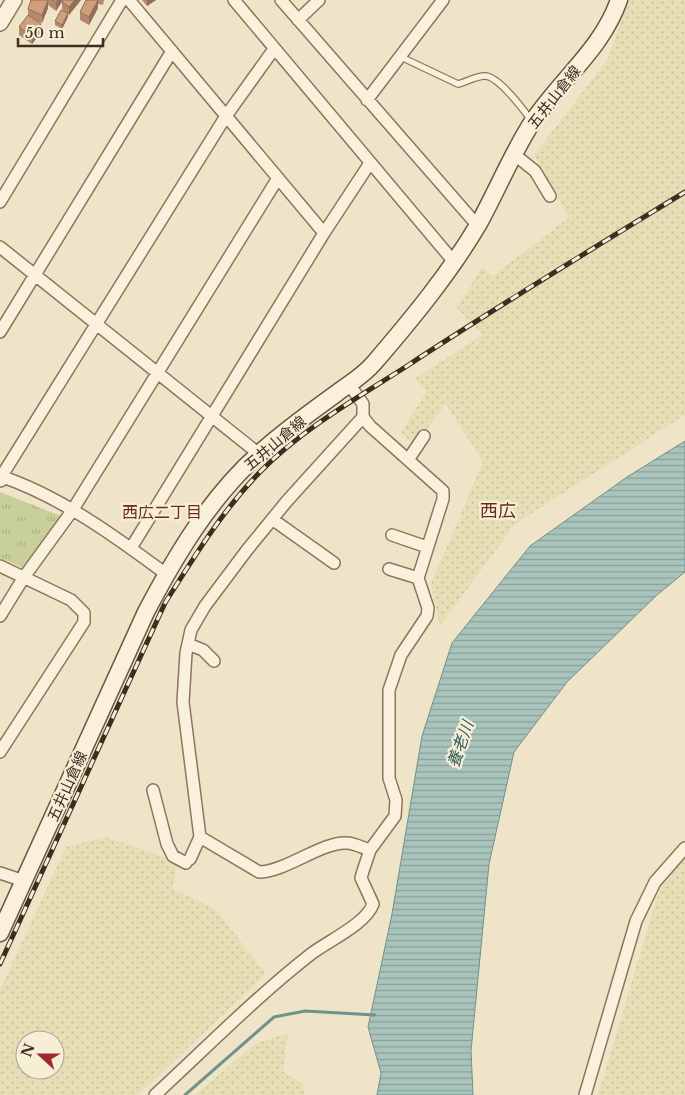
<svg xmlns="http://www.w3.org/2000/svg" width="685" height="1095" font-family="'Libre Baskerville','Noto Sans JP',serif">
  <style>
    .farmland { fill: url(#farmland-dots); fill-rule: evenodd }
    .park { fill: url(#park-tufts) }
    .water { fill: url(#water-rules); stroke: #6f938a }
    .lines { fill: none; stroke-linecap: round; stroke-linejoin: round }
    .stream { stroke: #6f938a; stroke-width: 3 }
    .service-casing { stroke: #8d765c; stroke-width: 8 }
    .minor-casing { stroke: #8d765c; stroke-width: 14 }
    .tertiary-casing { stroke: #8d765c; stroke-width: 18 }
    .secondary-casing { stroke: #6f573f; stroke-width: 19 }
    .service { stroke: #faf1dc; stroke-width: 5.5 }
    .minor { stroke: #faf1dc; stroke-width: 11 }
    .tertiary { stroke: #faf1dc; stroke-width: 15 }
    .secondary { stroke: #faf1dc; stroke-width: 16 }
    .rail-casing { stroke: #3d2e20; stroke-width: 5 }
    .rail { stroke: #f7eed8; stroke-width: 3; stroke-dasharray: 9; stroke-linecap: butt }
    .wall { fill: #b2896c }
    .shaded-wall { fill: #916f58 }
    .building { fill: #cf9f7d; stroke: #916f58 }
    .labels { text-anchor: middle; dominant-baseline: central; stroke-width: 4.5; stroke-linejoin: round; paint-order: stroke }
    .street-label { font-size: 15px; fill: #3d2e20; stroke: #f7eed8 }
    .neighbourhood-label { font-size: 16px; fill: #6b2e1e; stroke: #f7eed8 }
    .water-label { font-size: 16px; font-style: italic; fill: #2f5d5a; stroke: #f7eed8 }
    .quarter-label { font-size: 18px; fill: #6b2e1e; stroke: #f7eed8 }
  </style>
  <defs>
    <pattern id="farmland-dots" width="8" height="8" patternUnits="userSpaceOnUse" patternTransform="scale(1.25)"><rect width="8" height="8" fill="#e6deb5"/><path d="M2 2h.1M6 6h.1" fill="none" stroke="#c6bf9b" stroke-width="1.8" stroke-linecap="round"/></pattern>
    <pattern id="park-tufts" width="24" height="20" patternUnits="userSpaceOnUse" patternTransform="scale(1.25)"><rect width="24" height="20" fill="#c9cf9b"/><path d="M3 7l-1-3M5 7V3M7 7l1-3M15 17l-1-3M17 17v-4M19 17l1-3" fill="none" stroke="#aeb285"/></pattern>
    <pattern id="water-rules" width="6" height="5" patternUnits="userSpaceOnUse" patternTransform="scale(1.25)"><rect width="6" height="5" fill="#a9c4bc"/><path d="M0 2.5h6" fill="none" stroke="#8ba098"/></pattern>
  </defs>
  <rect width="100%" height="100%" fill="#f0e4c8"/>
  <path class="farmland" d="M629 0H685V415L515 524 440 626 431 584 483 462 446 404 414 446 401 432 427 391 414 379 483 335 457 308 482 267 493 276 569 217 534 155 607 61Z
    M106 837 178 862 172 888 215 909 266 974 138 1095H0V990L66 847ZM25 1040H55V1070H25Z
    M685 850V1095H598L665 871Z
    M288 1033 283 1072 303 1084 304 1095H195L255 1044Z"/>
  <path class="park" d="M0 492 61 516 28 570 0 558Z"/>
  <path class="water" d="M685 441V572L657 595 567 682 514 752 489 864 471 1051 473 1095H377L381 1073 368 1027 392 914 422 736 452 643 530 546 627 477Z"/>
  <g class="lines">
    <path class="stream" d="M185 1095 274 1017 305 1011 375 1015"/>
    <defs>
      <path id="service" d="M399 56 458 84C466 82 476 76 485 76 498 76 523 109 531 120"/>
      <path id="minor" d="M129 0 324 233
        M234 0 454 262
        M281 0 477 225
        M298 20 319 0
        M367 100 443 0
        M515 155 535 171 550 196
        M0 202 122 0
        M0 247 259 454
        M0 332 172 51
        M408 460 424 436
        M0 476C60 496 116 537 166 574
        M1 477 226 116 274 49
        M272 519 334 563
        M392 535 427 547
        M131 548 324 233 370 163
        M0 566 71 600 84 613V622L0 752
        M389 569 418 578
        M0 616 24 577 72 511 278 178
        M188 644 203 650 214 661
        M153 790 167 844 173 856 186 863
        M200 837 259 872C285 872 323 841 347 843 354 843 363 848 370 850
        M190 859 200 837 183 702 186 653 191 630 205 606 247 550 287 501 363 417
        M0 873 24 881
        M155 1095C206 1048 256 997 311 954 328 941 366 924 373 904L361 878 363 871 370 850 395 816 396 800 389 778V690L401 655 427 616 428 608 418 578 443 499V491L370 426 363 417V404L349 384
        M585 1095 636 921 655 882 685 848"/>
      <path id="tertiary" d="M0 23 14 0
        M0 479 1 477"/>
      <path id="secondary" d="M0 933 146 612C176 555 211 496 260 453 284 431 311 412 337 393 349 384 364 375 374 363 411 320 449 274 478 225 497 191 512 153 533 121 561 79 602 49 619 0"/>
    </defs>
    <use href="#service" class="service-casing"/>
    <use href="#minor" class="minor-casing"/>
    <use href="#tertiary" class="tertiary-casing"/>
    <use href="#secondary" class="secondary-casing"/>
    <use href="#service" class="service"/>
    <use href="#minor" class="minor"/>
    <use href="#tertiary" class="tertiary"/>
    <use href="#secondary" class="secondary"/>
    <defs>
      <path id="rail" d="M0 964 165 603C194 557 222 511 260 472 302 429 357 398 407 366 498 306 592 249 685 192"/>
    </defs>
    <use href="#rail" class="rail-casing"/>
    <use href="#rail" class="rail"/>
  </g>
  <path class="wall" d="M31 0H62V1L81 0 69 15 68 14V17L62 29 55 25V21L64 11 62 9V2L56 11 48 5V8L42 23 36 21 41 32 32 44 19 35V27L28 16V9Z
    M86 0H104L103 5 98 4V8L89 25 80 20V12Z
    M142 0H156L147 6Z"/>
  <path class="shaded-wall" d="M48 0V8L42 23V15Z
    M58 0H62V1L56 11V3Z
    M75 0H81L69 15V7Z
    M98 0V8L89 25V17Z
    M147 0H156L147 6Z
    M68 13V17L62 29V25Z
    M41 24V32L32 44V36Z"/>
  <path class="building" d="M31 0H48L42 15 28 9Z
    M52 0H58L56 3Z
    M63 0H75L69 7 62 2Z
    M86 0H98L89 17 80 12Z
    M61 10 68 13 62 25 55 21Z
    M28 15 41 24 32 36 19 27Z"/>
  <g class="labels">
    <g class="street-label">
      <text transform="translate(554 97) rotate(-52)">五井山倉線</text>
      <text transform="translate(275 443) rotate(-40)">五井山倉線</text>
      <text transform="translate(67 786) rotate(-66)">五井山倉線</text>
    </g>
    <g class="neighbourhood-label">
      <text x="162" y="512">西広二丁目</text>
    </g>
    <g class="water-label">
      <text transform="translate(460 744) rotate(-71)">養老川</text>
    </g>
    <g class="quarter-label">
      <text x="498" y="511">西広</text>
    </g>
  </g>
  <g transform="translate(40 1055) rotate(291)"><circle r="24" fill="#f7eed8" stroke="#ada18e"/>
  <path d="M0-4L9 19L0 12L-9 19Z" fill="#9e2a2b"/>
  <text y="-8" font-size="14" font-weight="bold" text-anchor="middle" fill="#3d2e20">N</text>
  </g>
  <path d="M18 38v8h85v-8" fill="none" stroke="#3d2e20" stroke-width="2.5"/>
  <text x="25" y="38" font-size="15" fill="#3d2e20" stroke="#f7eed8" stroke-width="4" paint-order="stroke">50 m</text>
</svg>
